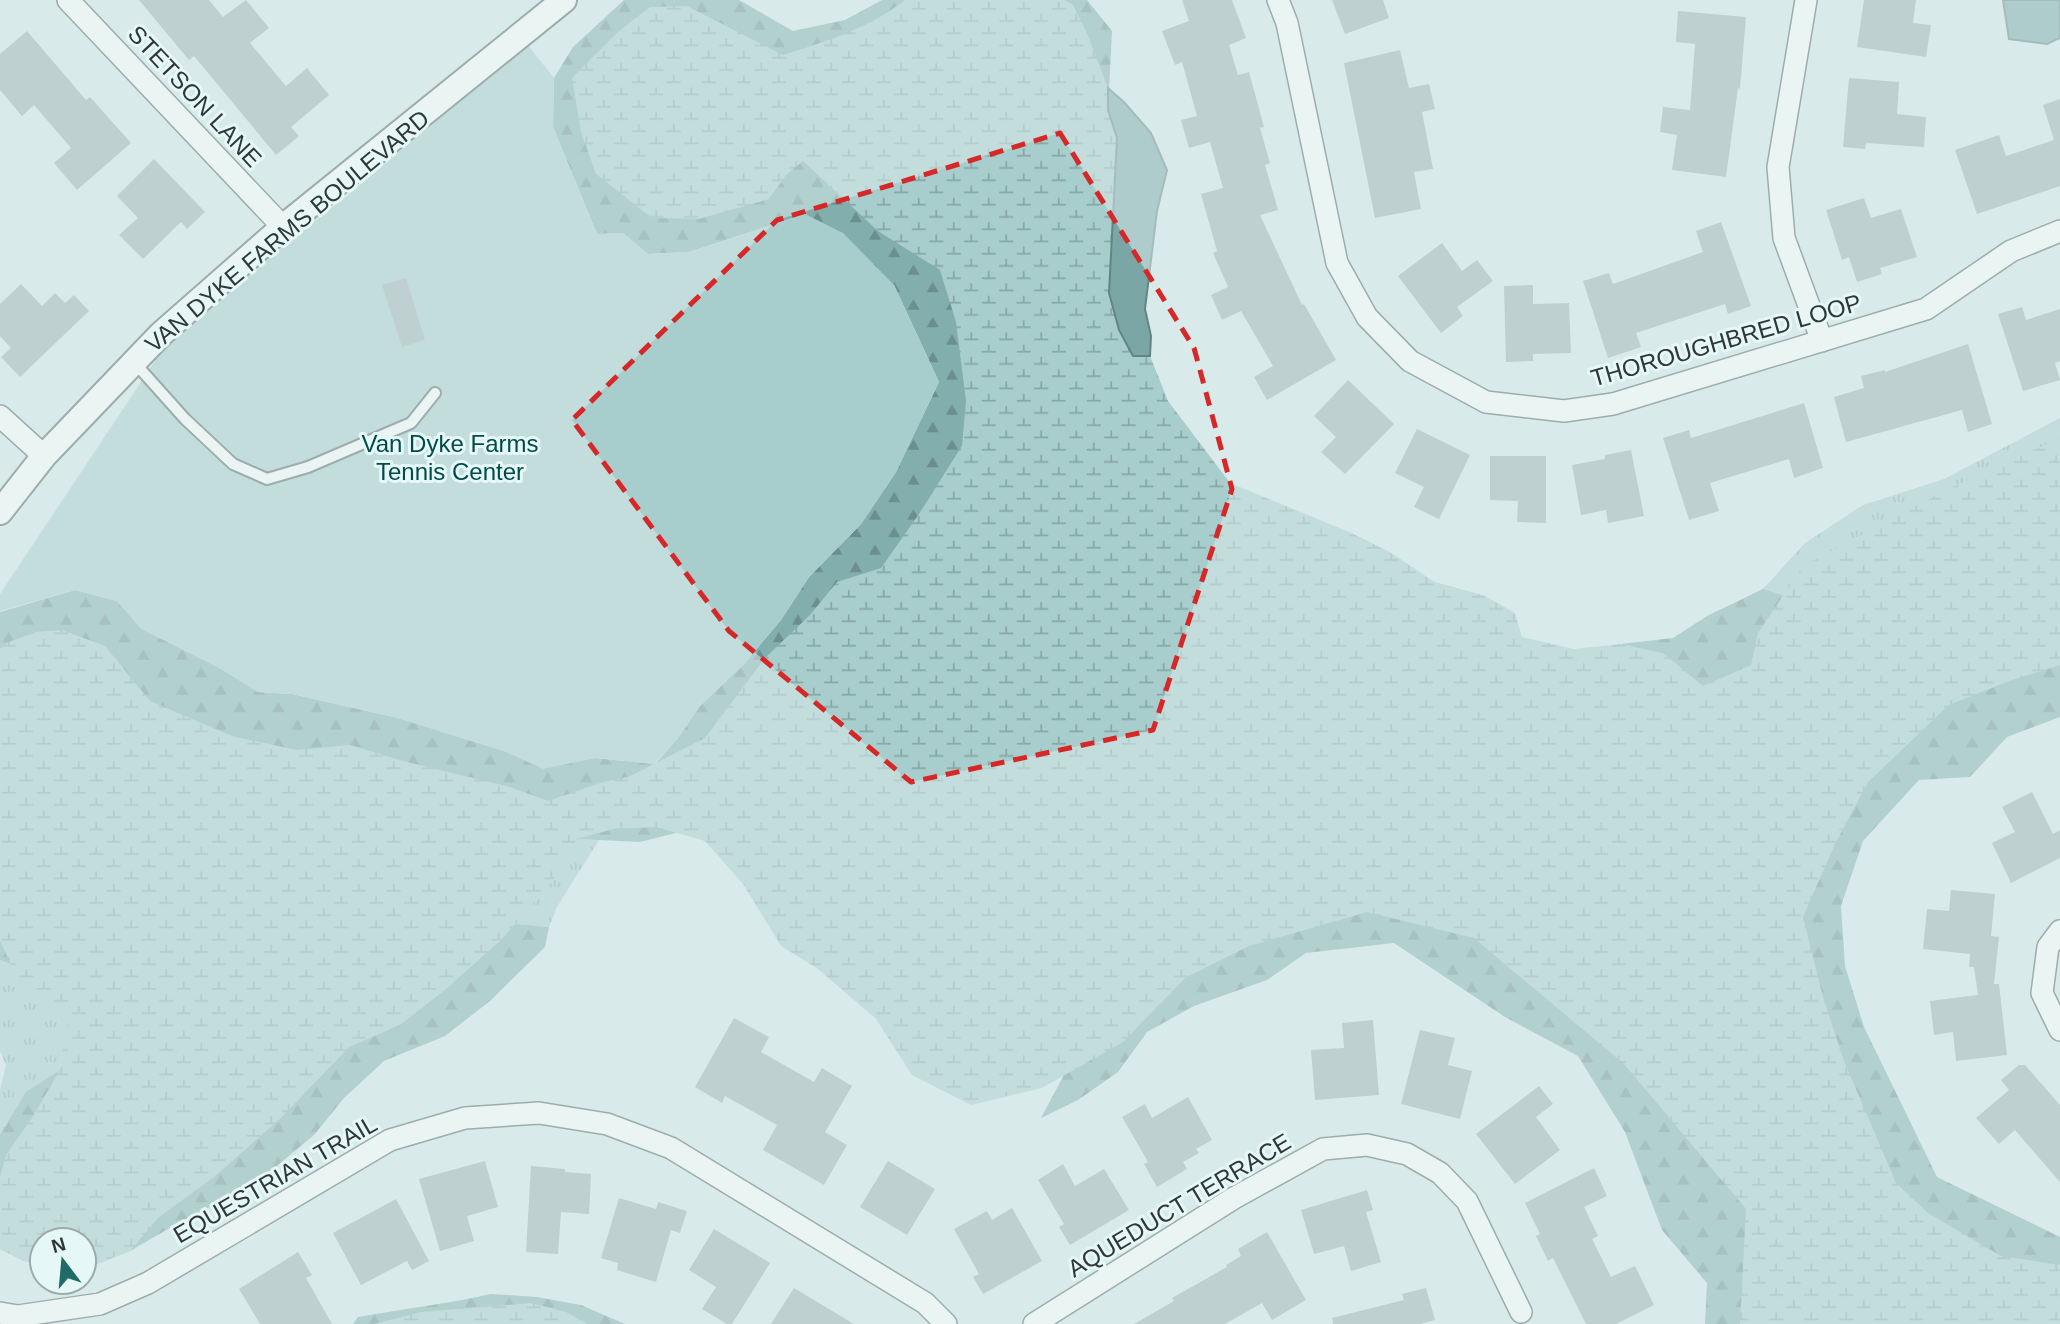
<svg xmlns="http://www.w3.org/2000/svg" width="2060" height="1324" font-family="Helvetica,sans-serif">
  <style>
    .grass { fill: url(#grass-tufts) }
    .forest { fill: url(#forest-firs) }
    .wetland { fill: url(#wetland-marsh) }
    .green { fill: #a7cdcc }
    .water { fill: #7aa7a6; stroke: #648585; stroke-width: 2 }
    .building { fill: #9eb0af }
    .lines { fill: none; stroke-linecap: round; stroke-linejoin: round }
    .service-casing { stroke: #536363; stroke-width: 14 }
    .minor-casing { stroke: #536363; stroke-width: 24 }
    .tertiary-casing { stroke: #536363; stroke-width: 28 }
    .service { stroke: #fff; stroke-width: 10 }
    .minor { stroke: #fff; stroke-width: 21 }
    .tertiary { stroke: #fff; stroke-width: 24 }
    .marked { fill: none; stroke: #d62828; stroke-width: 5; stroke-dasharray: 14 9; stroke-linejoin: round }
    .labels { text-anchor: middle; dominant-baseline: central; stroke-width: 6; stroke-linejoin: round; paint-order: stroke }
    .street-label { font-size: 24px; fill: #303737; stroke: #e5f8f7 }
    .park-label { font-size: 24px; fill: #034b4a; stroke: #e5f8f7 }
  </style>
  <defs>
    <pattern id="grass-tufts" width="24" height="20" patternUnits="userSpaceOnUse" patternTransform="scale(1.75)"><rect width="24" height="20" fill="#a7cdcc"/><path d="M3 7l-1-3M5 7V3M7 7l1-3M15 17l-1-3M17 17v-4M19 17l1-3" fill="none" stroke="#88a7a6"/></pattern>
    <pattern id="forest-firs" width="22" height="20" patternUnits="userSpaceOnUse" patternTransform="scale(1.75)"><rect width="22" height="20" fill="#82afad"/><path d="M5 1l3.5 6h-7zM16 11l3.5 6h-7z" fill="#6b8f8e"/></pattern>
    <pattern id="wetland-marsh" width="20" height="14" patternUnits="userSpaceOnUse" patternTransform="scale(1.75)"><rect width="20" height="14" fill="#a7cdcc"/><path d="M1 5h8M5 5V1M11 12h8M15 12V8" fill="none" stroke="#88a7a6"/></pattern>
  </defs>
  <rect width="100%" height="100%" fill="#d8ebea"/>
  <path class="grass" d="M2060 418V516L1901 568 1781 595 1763 589 1805 543 1863 505 1944 479Z
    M577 839 599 840 557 907 549 927 516 924 0 1135V1090L6 1065 0 1051V960L41 975Z"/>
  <path class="forest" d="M624 0H739L793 31 845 20 882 0H1087L1112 31 1108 110 1114 183 1098 414 1307 552 1347 531 1391 553 1434 582 1485 596 1467 633 640 842 578 839 554 861 41 975 0 960V612L75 590 117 601 142 629 218 667 258 692 292 694 398 718 504 751 543 768 595 758 655 764 678 738 700 706 744 664 781 620 809 577 861 524 896 472 939 382 894 285 805 214 689 252 648 254 623 233 597 234 553 127 554 78 573 47Z
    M2060 516V717L2007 737 1970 777 1919 780 1863 841 1841 906 1845 966 1864 1027 1937 1177 2060 1237V1324H1705L1707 1283 1662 1230 1625 1132 1578 1056 1505 1017 1394 943 1306 953 1267 980 1194 1006 1147 1032 1118 1072 1078 1100 1041 1118 1089 1028 1613 647 1621 644 1673 638 1707 616 1763 589 1782 595 1901 568Z
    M516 924 549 927 545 947 490 1001 445 1036 384 1061 344 1098 314 1135 254 1185 182 1221 130 1251 84 1269V1240H42V1266L24 1261 0 1249V1135L26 1092 101 1044 465 942Z
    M491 1294 537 1297 581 1305 625 1324H353L358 1317C402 1309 447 1304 491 1294Z"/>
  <path class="wetland" d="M905 0H1065L1073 5 1087 33 1108 88V110L1117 137 1109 293 1133 356H1150L1168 401 1230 483 1347 531 1391 553 1434 582 1485 596 1515 613 1522 637 1574 649 1621 644 1663 653 1703 686 1751 665 1758 633 1803 566 1948 489 2060 438V665L2012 680 1949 705 1868 782 1835 844 1803 917 1823 997 1844 1061 1896 1183 1928 1213 2001 1256 2060 1265V1324H1740L1746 1209 1624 1064 1474 938 1367 912 1249 946 1185 978 1123 1042 1042 1088 971 1105 912 1075 876 1019 818 969 781 946 743 884 705 841 656 827 613 829 577 839 551 883 502 939 446 989 400 1025 349 1047 281 1118 214 1177 158 1218 130 1251 84 1269V1240H42V1266L24 1261 0 1249V1177L6 1155 32 1118 59 1072 67 1024 15 973 0 941V649L9 642 36 632 62 630 105 646 150 701 232 736 297 750 350 745 403 761 510 787 548 801 603 782 628 777 705 738 765 658 810 615 837 582 881 568 919 514 962 446 966 401 956 322 940 270 878 231 803 161 786 175 769 199 699 219 652 218 596 174 581 132 572 78 619 31 650 7 687 6 783 55C825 42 870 28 905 0Z
    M531 1303 566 1312 588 1324H374L421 1312Z"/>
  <path class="green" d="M527 44 554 78 553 127 597 234 623 233 648 254 689 252 805 214 843 233 894 285 939 382 896 472 861 524 809 577 781 620 744 664 700 706 678 738 654 764 595 758 543 769 504 751 398 718 292 694 258 692 218 667 141 629 117 601 75 590 0 611V594L175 331 347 196Z"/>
  <path class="water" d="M2003 0H2060V38L2047 44 2009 39Z
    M1108 88 1124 102 1151 133 1167 170 1157 211 1145 309 1151 336 1150 356H1133L1119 330 1109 293 1117 138 1108 110Z"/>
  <path class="building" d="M139 0H209L223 17 246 0 269 28 250 43 286 86 307 68 329 95 291 127 299 136 276 155 194 56 189 60Z
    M1182 0H1232L1246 38 1229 45 1238 75 1249 72 1264 127 1260 128 1270 163 1265 165 1278 210 1260 215 1302 305 1304 304 1336 360 1267 400 1254 377 1273 366 1241 311 1222 320 1211 295 1228 287 1213 253 1217 251 1201 194 1223 188 1210 142 1189 148 1181 120 1197 116 1182 62 1175 65 1162 31 1189 21Z
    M1332 0H1383L1389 18 1345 34Z
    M1864 0H1916L1913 23 1931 25 1926 57 1857 47Z
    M1678 11 1746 17 1740 89 1738 88 1726 177 1672 170 1677 135 1660 132 1663 107 1690 110 1695 44 1676 42Z
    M27 31 86 100 90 97 131 143 77 190 54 163 71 148 34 105 22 116 0 90V54Z
    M1400 50 1409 88 1429 84 1435 109 1422 112 1433 169 1414 172 1421 209 1375 218 1344 63Z
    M1849 78 1899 82 1897 114 1926 117 1924 147 1866 143 1865 149 1843 147Z
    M2060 99V186L1977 214 1955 150 1999 135 2006 156 2054 140 2043 105Z
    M154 159 205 212 187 229 181 222 143 259 119 235 138 218 117 196Z
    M1864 198 1871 218 1901 209 1917 257 1880 268 1882 274 1857 282 1849 257 1842 260 1826 210Z
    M1721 222 1751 306 1728 314 1725 304 1636 333 1641 347 1608 358 1583 281 1609 273 1613 284 1703 252 1696 231Z
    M1442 243 1462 271 1477 260 1493 281 1457 307 1463 316 1441 333 1398 276Z
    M406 278 425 340 402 347 382 285Z
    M21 284 42 306 55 293 65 303 74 295 89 311 20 377 1 357 11 348 0 336V304Z
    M1533 285V304L1569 303 1571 353 1533 354V361L1506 362 1504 286Z
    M2022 307 2026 320 2060 309V361L2055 363 2060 380 2023 391 1998 314Z
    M1968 344 1992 424 1968 432 1962 410 1846 442 1834 397 1864 388 1861 376 1885 370V372Z
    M1348 380 1394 424 1345 474 1321 452 1336 437 1314 416Z
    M1804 403 1823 468 1794 478 1789 459 1710 483 1719 511 1689 520 1663 438 1689 430 1691 438Z
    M1417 429 1470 455 1439 519 1414 507 1424 487 1395 473Z
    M1631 450 1644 516 1608 523 1606 510 1581 515 1572 465 1605 459V455Z
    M1490 456H1546V523L1517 522 1518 501 1490 500Z
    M2032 792 2053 834 2060 830V858L2011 883 1992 843 2015 832 2002 807Z
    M1951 890 1995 894 1991 936 1999 937 1994 984H1999L2007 1055 1956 1061 1953 1032 1934 1035 1930 1001 1978 995 1974 967H1969L1970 954 1923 949 1927 909 1949 911Z
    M734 1018 769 1037 761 1052 814 1082 822 1068 852 1086 825 1132 847 1145 824 1185 763 1150 777 1125 725 1096 722 1103 695 1087Z
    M1373 1020 1379 1095 1315 1100 1311 1050 1344 1048 1342 1023Z
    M1420 1030 1455 1038 1448 1065 1472 1071 1460 1119 1401 1104Z
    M2019 1065H2025L2060 1105V1182L2015 1130 1999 1144 1976 1118 2009 1090 2001 1080Z
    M1539 1086 1553 1104 1536 1117 1560 1150 1515 1184 1476 1134Z
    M1188 1097 1212 1140 1196 1149 1199 1153 1183 1162 1187 1169 1157 1187 1144 1164 1148 1162 1122 1117 1145 1104 1152 1118Z
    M485 1161 498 1207 467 1216 474 1241 440 1251 419 1179Z
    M888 1161 935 1189 907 1235 860 1207Z
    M1063 1164 1075 1186 1104 1169 1129 1210 1070 1245 1059 1227 1064 1224 1038 1180Z
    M531 1166 565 1169V1172L591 1174 589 1214 561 1212 558 1254 526 1252Z
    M1594 1168 1607 1196 1584 1207 1598 1236 1592 1239 1611 1277 1635 1266 1654 1305 1616 1324H1586L1553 1258 1548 1261 1536 1236 1540 1234 1525 1203Z
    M1367 1190 1373 1210 1366 1212 1381 1262 1351 1271 1344 1246 1314 1254 1301 1210Z
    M619 1198 656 1209 658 1202 687 1211 680 1233 671 1230 656 1282 617 1270 618 1263 601 1258Z
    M396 1199 429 1261 412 1270 407 1261 361 1285 333 1233Z
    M1012 1208 1042 1261 983 1294 973 1277 979 1274 954 1229 987 1211 992 1220Z
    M714 1229 770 1263 732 1324H727L702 1309 716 1287 689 1270Z
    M1267 1232 1306 1300 1272 1320 1262 1303 1225 1324H1134L1174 1301 1172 1298 1227 1267 1226 1265 1241 1256 1238 1249Z
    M298 1252 312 1275 306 1278 332 1324H260L239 1289Z
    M794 1288 854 1324H771Z
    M1426 1288 1435 1320 1420 1324H1333L1332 1318 1404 1300 1402 1294Z"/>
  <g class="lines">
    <defs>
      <path id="service" d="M134 362 185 419 233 464 267 479 308 467 411 423 435 393"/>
      <path id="minor" d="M68 0 283 227
        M1278 0 1287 23 1337 263 1367 317 1410 361 1486 402 1564 411 1613 404 1926 309 2011 251 2060 231
        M1806 0 1778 167 1784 238 1822 341
        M0 416 44 456
        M2060 931 2048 947 2042 993 2060 1030
        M0 1313 18 1316 100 1304 148 1283 390 1140 465 1118 539 1113 607 1124 671 1148 925 1303 946 1324
        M1034 1324 1234 1198 1323 1149 1367 1145 1407 1154 1440 1173 1467 1201 1521 1312"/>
      <path id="tertiary" d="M0 512 44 456 161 334 283 227 564 0"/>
    </defs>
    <use href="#service" class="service-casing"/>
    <use href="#minor" class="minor-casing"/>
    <use href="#tertiary" class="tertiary-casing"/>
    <use href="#service" class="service"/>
    <use href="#minor" class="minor"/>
    <use href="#tertiary" class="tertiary"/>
  </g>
  <path d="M0 0H2060V1324H0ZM1060 133 1194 348 1232 489 1153 730 911 782 729 631 572 420 777 220Z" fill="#d8ebea" fill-opacity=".55" fill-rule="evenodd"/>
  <path class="marked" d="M1060 133 1194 348 1232 489 1153 730 911 782 729 631 572 420 777 220Z"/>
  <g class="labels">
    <g class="street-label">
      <text transform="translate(195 96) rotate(47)">STETSON LANE</text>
      <text transform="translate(287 231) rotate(-40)">VAN DYKE FARMS BOULEVARD</text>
      <text transform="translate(1726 340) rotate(-16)">THOROUGHBRED LOOP</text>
      <text transform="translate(275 1179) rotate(-30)">EQUESTRIAN TRAIL</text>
      <text transform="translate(1179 1205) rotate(-31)">AQUEDUCT TERRACE</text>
    </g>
    <g class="park-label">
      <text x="450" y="443">Van Dyke Farms<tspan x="450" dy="28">Tennis Center</tspan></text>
    </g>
  </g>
  <g transform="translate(63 1261) rotate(344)"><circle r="33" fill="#e5f8f7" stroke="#9dabaa" stroke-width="2"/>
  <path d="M0-5L12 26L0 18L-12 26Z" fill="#1e6b6a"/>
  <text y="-10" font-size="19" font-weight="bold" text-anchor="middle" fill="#303737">N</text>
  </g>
</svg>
